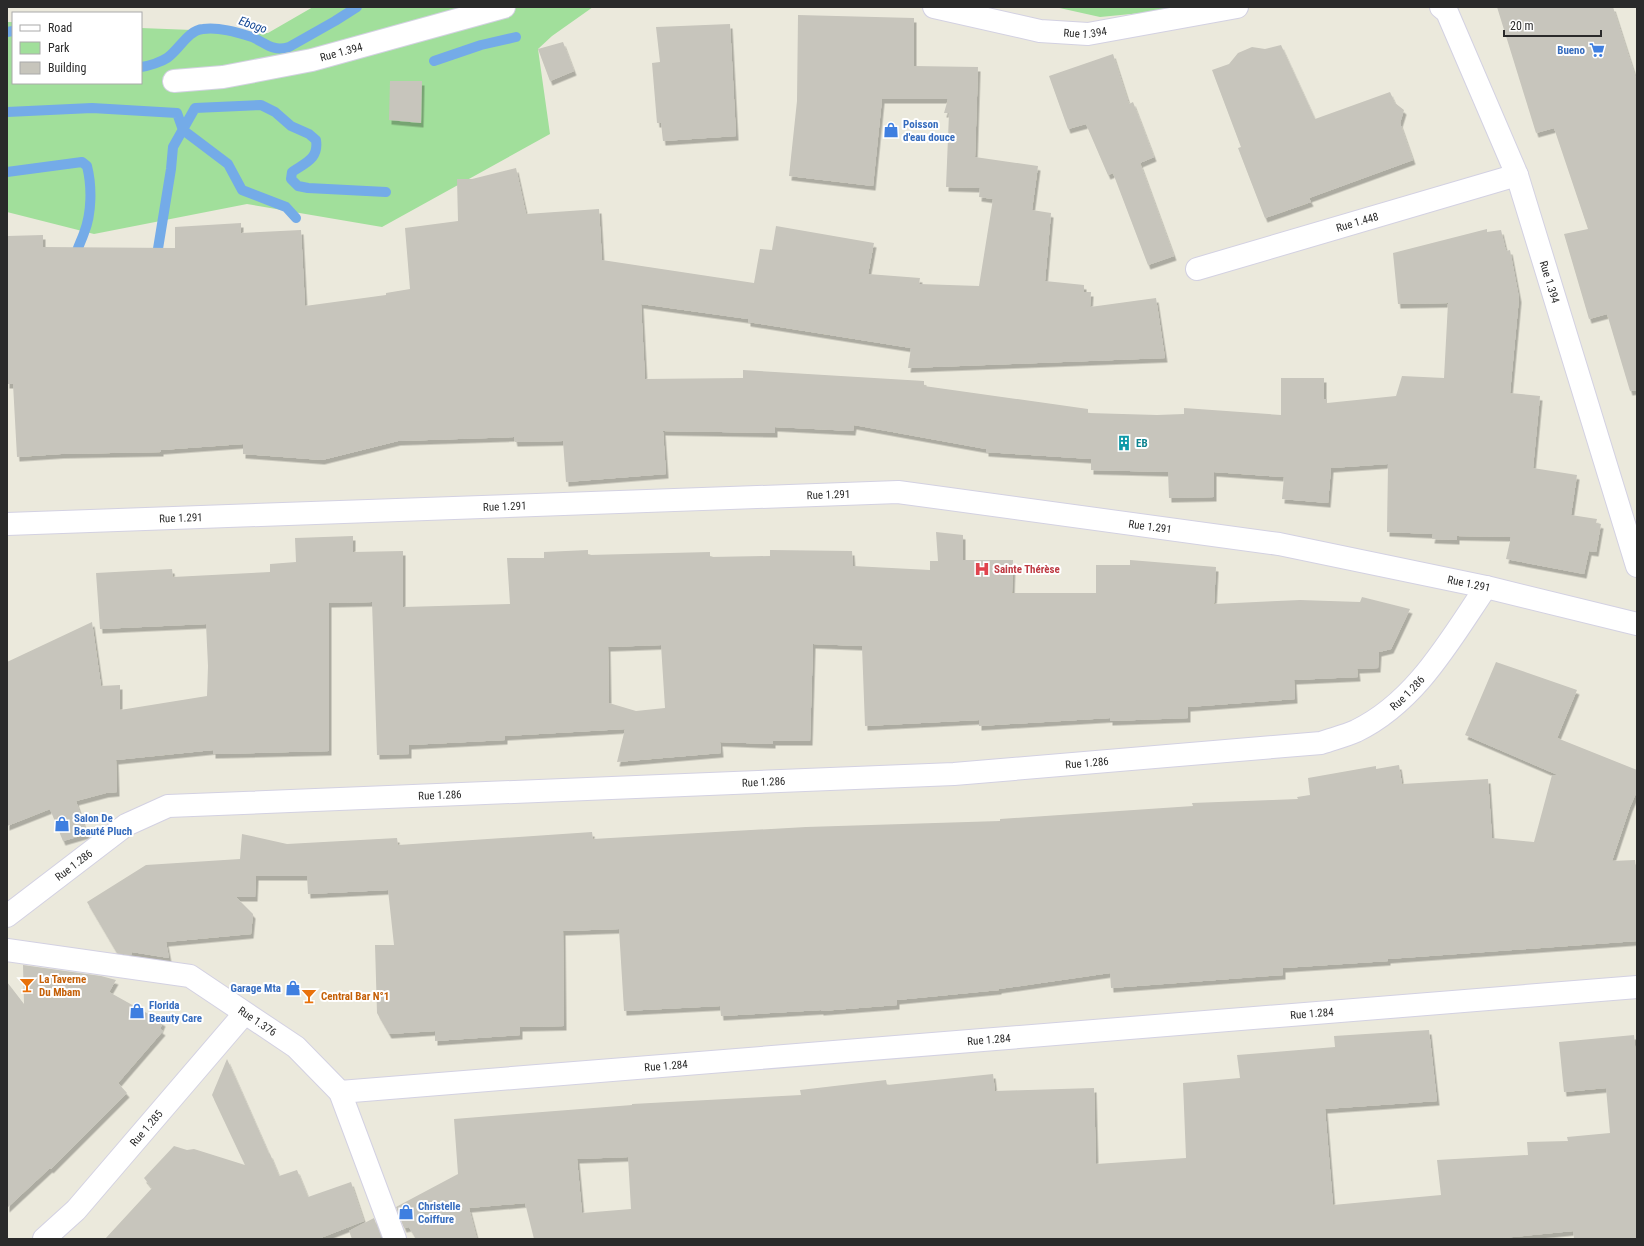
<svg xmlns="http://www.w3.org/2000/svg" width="1644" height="1246" font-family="'Roboto Condensed',sans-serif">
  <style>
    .green { fill: #a1df9b }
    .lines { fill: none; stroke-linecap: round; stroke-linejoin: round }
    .stream { stroke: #74abe8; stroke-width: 10 }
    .building { fill: #c7c5bc; fill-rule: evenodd; filter: url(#shadow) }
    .minor-casing { stroke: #d3d1e2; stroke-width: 24 }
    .minor { stroke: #fff; stroke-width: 22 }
    .labels { text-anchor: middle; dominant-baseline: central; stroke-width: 4; stroke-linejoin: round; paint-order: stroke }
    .street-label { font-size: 11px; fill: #2a2a2a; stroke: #fff }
    .shop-label { font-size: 11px; font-weight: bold; fill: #366cbe; stroke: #fff; text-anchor: start }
    .culture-label { font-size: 11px; font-weight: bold; fill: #0d838f; stroke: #fff; text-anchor: start }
    .health-label { font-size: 11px; font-weight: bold; fill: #be3a42; stroke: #fff; text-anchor: start }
    .food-label { font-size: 11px; font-weight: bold; fill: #c56008; stroke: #fff; text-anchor: start }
    .water-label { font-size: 12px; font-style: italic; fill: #144794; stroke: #fff }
  </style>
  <defs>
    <filter id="shadow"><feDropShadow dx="2.5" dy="4.5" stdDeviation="0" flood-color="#0004"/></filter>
  </defs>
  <rect width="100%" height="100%" fill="#ebe9dc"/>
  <path class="green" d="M313 7H593L552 36 538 49 550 134 382 227 247 204 94 234 7 212V22H13V83H141V28L268 33Z
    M1055 7H1174L1162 11 1100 17Z"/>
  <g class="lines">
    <path class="stream" d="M7 32 13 31
      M434 61 481 45 516 37
      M141 67C149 66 161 62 167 58 179 50 188 30 203 29 219 27 236 32 252 37 266 43 272 52 289 47L335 21 357 7
      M7 112 92 108 177 113 183 130 228 164 242 190 286 207 296 218
      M7 172 82 162 87 166C92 186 92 213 84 233 81 242 76 250 75 259
      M156 261 171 169 173 147 195 108 261 105 275 112 291 126 309 134 316 140C319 159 305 163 292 172L291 179 298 186 308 188 386 192"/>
  </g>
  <path class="building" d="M1497 7H1613L1637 82V390L1630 391 1607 314 1589 319 1564 234 1588 229 1554 128 1536 133Z
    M798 15 914 18V66L978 67 975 157 1038 166 1032 210 1051 213 1045 281 1084 285V292H1091L1090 307 1156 298 1165 358 908 368 911 348 748 322V319L641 304 645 379 743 378V370L924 381V386L1088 409V413L1157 415 1184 414V408L1281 415V378H1324V399H1327V403L1396 396 1402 376 1444 378 1448 303 1398 304 1393 253 1487 229V232L1501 230 1506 251 1510 250 1519 298 1510 393 1540 396 1533 468 1577 475 1571 515 1597 519 1596 523 1601 524 1596 552 1589 551 1584 574 1506 559 1511 537 1457 536V540L1432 539 1433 534 1387 532 1388 464 1331 468 1328 503 1282 499 1284 477 1214 472V497L1169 498 1168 472 1091 470V459L986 452V449L854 425 853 431 775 427V433L663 431 666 474 566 482 563 441 515 442 514 437 398 441 322 460 243 454V444L161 450V452L61 454 17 457 13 384H7V236L43 235V247L175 248V227L241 223V233L301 230 305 306 386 295V293L410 289 405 228 458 221 457 179H472L516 168 526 214 599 209 602 260 754 283 760 249 772 250 776 226 874 243 868 274 920 278 919 284 979 286 993 199 979 197 980 188 946 187 949 113H944L948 99H882L873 186 789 176 797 101Z
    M730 24 736 136 663 141 661 123H657L652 63 660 62 656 27Z
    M563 42 574 71 550 81 538 49Z
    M1281 45 1315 119 1390 92 1395 103 1404 110 1400 123 1413 160 1309 198 1311 202 1265 218 1238 148 1241 147 1212 70 1229 64 1238 53 1252 47 1265 49Z
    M1113 54 1129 104 1133 102 1154 157 1140 163 1174 256 1148 265 1113 173 1108 175 1086 124 1068 129 1049 76Z
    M390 81H422L421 123 389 120Z
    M936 532 963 535V560H1013L1012 593H1096V565H1130V560L1216 567 1214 604 1300 600 1360 602 1362 597 1410 609 1391 649 1379 652 1378 668 1357 669 1358 677 1294 680 1295 699 1188 707V718L1110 721V718L979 726V720L865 726 862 646 813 644 810 741H773V744L720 742 721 753 617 762 625 729 505 736V740L409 745V754L377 755 372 602 329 603V751L213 754V750L116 760 117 792 106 793 76 801 87 834 63 841 50 809 7 826V662L92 622 101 686 120 685V710L207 696 208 666 206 624 100 629 96 573 172 569 173 577 270 572V564L296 562 295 538 353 536V552L403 551V607L510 604 507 558H544V552L588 550V555L710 552V557L770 556V550L852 551 853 566 930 570V561H938ZM661 645 665 708 636 711 609 703 608 647Z
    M1496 662 1577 690 1557 738 1637 770V791L1630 807 1612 861 1635 860 1637 881V941L1388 959V961L1283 968V975L1111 988 1110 973 999 989V990L897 1000V1005L821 1011V1010L721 1016 720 1006 624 1011 619 929 563 931 564 1026 520 1027V1035L435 1041V1031L389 1034 377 1013 375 945H394L388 890 308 894 307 876H256L255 897H236L253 914 251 934 166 942 169 958 132 952 131 955 117 953 87 902 146 865 240 859 242 834 287 844 397 838 398 845 592 832 593 839 806 827 1000 821V819L1193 806 1192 803 1298 799 1297 797 1310 795 1308 778 1376 766V769L1399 765 1402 784 1488 779 1492 838 1534 842 1552 775H1558L1465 735Z
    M23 965 101 976 116 980 109 992 163 1022 160 1029 163 1031 118 1083 127 1093 51 1169 50 1168 7 1208V982L24 1004Z
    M1429 1030 1437 1101 1325 1109 1333 1205 1441 1195 1437 1160 1528 1155 1527 1142 1568 1141 1567 1137 1610 1133 1606 1088 1564 1092 1559 1042 1634 1035 1637 1067V1239H1574L1573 1231 1502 1238V1239H534L525 1203 469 1208 477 1239H416L409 1227 404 1228 396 1207 458 1174 454 1119 632 1105V1104L801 1095 800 1090 886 1080 887 1085 993 1074 995 1091 1094 1088 1096 1164 1186 1158 1183 1083 1240 1078 1237 1055 1335 1047 1334 1036ZM628 1157 631 1209 582 1213 577 1159Z
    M227 1059 269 1154H270L279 1176 297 1170 308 1197 351 1182 364 1221 318 1239H105L152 1188 144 1178 174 1146 187 1150 194 1149 245 1165 212 1095Z
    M374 1218 381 1237 374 1239H352L349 1231Z"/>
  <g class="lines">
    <defs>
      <g id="minor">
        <path id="s1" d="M934 7 1040 31 1088 34 1237 7"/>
        <path id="s2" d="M1441 7 1447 12 1517 175 1637 566"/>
        <path id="s3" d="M174 81 223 77 312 60 504 7"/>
        <path id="s4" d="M1197 269 1517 175"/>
        <path id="s5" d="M7 524 898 492 1279 544 1486 587 1637 624"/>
        <path id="s6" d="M7 916 126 825 168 806 954 774 1321 743C1332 739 1345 736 1356 731 1416 702 1450 640 1486 587"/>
        <path id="s7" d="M7 950 190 976 296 1047 340 1092 395 1239"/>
        <path id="s8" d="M340 1092 1637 987"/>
        <path id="s9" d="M44 1239 76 1210 244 1014"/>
      </g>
    </defs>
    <use href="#minor" class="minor-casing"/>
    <use href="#minor" class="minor"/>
  </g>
  <defs>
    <symbol id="supermarket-bare" viewBox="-9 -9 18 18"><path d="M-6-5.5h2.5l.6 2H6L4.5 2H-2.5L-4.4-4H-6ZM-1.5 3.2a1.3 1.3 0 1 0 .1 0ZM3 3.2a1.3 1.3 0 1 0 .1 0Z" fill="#3f7fe0" stroke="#fff" stroke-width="2.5" paint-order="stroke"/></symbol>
    <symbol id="shop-bare" viewBox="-9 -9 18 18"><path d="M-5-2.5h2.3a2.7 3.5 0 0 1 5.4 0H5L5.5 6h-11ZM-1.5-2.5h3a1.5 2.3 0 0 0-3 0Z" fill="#3f7fe0" stroke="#fff" stroke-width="2.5" paint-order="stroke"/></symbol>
    <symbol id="building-bare" viewBox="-9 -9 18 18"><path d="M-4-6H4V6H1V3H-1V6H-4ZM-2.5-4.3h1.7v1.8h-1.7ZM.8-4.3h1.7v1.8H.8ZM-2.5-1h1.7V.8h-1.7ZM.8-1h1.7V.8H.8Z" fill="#0f9aa8" stroke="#fff" stroke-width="2.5" paint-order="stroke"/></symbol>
    <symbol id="hospital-bare" viewBox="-9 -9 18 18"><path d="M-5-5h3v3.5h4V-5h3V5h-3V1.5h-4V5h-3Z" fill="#e0444e" stroke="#fff" stroke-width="2.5" paint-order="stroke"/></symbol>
    <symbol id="bar-bare" viewBox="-9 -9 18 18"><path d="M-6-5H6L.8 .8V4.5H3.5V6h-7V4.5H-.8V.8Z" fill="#e8710a" stroke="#fff" stroke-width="2.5" paint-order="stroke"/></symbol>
  </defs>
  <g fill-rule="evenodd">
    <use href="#supermarket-bare" x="1586" y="39" width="22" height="22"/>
    <use href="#shop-bare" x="880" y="119" width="22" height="22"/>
    <use href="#building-bare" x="1113" y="432" width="22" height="22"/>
    <use href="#hospital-bare" x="971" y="558" width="22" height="22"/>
    <use href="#shop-bare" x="51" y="813" width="22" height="22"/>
    <use href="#bar-bare" x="16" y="974" width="22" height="22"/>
    <use href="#shop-bare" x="282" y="977" width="22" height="22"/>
    <use href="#bar-bare" x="298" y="985" width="22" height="22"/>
    <use href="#shop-bare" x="126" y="1000" width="22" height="22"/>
    <use href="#shop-bare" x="395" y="1201" width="22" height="22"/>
  </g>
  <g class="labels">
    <g class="street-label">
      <text stroke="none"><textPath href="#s1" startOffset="154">Rue 1.394</textPath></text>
      <text stroke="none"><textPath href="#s3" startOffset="170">Rue 1.394</textPath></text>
      <text stroke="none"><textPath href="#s4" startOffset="167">Rue 1.448</textPath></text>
      <text stroke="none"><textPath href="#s2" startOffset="297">Rue 1.394</textPath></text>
      <text stroke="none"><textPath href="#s5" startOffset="822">Rue 1.291</textPath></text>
      <text stroke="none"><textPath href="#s5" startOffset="498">Rue 1.291</textPath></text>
      <text stroke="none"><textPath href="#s5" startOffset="174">Rue 1.291</textPath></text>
      <text stroke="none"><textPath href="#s5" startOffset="1146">Rue 1.291</textPath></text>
      <text stroke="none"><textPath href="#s5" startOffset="1470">Rue 1.291</textPath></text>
      <text stroke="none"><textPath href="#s6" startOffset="1452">Rue 1.286</textPath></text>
      <text stroke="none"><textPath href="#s6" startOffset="1116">Rue 1.286</textPath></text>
      <text stroke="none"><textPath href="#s6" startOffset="792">Rue 1.286</textPath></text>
      <text stroke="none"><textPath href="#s6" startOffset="468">Rue 1.286</textPath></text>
      <text stroke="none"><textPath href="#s6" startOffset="84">Rue 1.286</textPath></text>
      <text stroke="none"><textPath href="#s8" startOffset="975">Rue 1.284</textPath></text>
      <text stroke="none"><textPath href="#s7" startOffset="266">Rue 1.376</textPath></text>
      <text stroke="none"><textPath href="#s8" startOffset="651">Rue 1.284</textPath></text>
      <text stroke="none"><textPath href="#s8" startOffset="327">Rue 1.284</textPath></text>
      <text stroke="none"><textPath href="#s9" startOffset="151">Rue 1.285</textPath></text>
    </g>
    <g class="shop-label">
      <text x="1585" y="50" text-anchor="end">Bueno</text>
      <text x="903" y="124">Poisson<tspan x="903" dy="13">d'eau douce</tspan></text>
      <text x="74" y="818">Salon De<tspan x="74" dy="13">Beauté Pluch</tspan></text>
      <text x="281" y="988" text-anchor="end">Garage Mta</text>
      <text x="149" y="1005">Florida<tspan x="149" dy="13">Beauty Care</tspan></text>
      <text x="418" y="1206">Christelle<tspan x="418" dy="13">Coiffure</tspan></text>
    </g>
    <g class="culture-label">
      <text x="1136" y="443">EB</text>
    </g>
    <g class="health-label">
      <text x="994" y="569">Sainte Thérèse</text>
    </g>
    <g class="food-label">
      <text x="39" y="979">La Taverne<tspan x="39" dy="13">Du Mbam</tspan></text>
      <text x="321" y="996">Central Bar N°1</text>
    </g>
    <g class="water-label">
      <text transform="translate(253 25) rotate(19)">Ebogo</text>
    </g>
  </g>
  <rect width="1644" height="1246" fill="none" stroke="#2a2a2a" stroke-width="16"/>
  <rect x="12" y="12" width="130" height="72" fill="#ffffff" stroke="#aaaaaa"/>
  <rect x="20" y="25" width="20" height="6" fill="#ffffff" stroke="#aaaaaa"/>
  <text x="48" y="32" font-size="12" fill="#2a2a2a">Road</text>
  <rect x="20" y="42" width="20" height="12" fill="#a1df9b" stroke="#aaaaaa"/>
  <text x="48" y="52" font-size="12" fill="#2a2a2a">Park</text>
  <rect x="20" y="62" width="20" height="12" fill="#c7c5bc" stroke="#aaaaaa"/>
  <text x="48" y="72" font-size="12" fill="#2a2a2a">Building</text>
  <path d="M1504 30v6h97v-6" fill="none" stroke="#2a2a2a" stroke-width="2"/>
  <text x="1510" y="30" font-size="12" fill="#2a2a2a" stroke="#ffffff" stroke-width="3" paint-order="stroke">20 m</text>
</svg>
